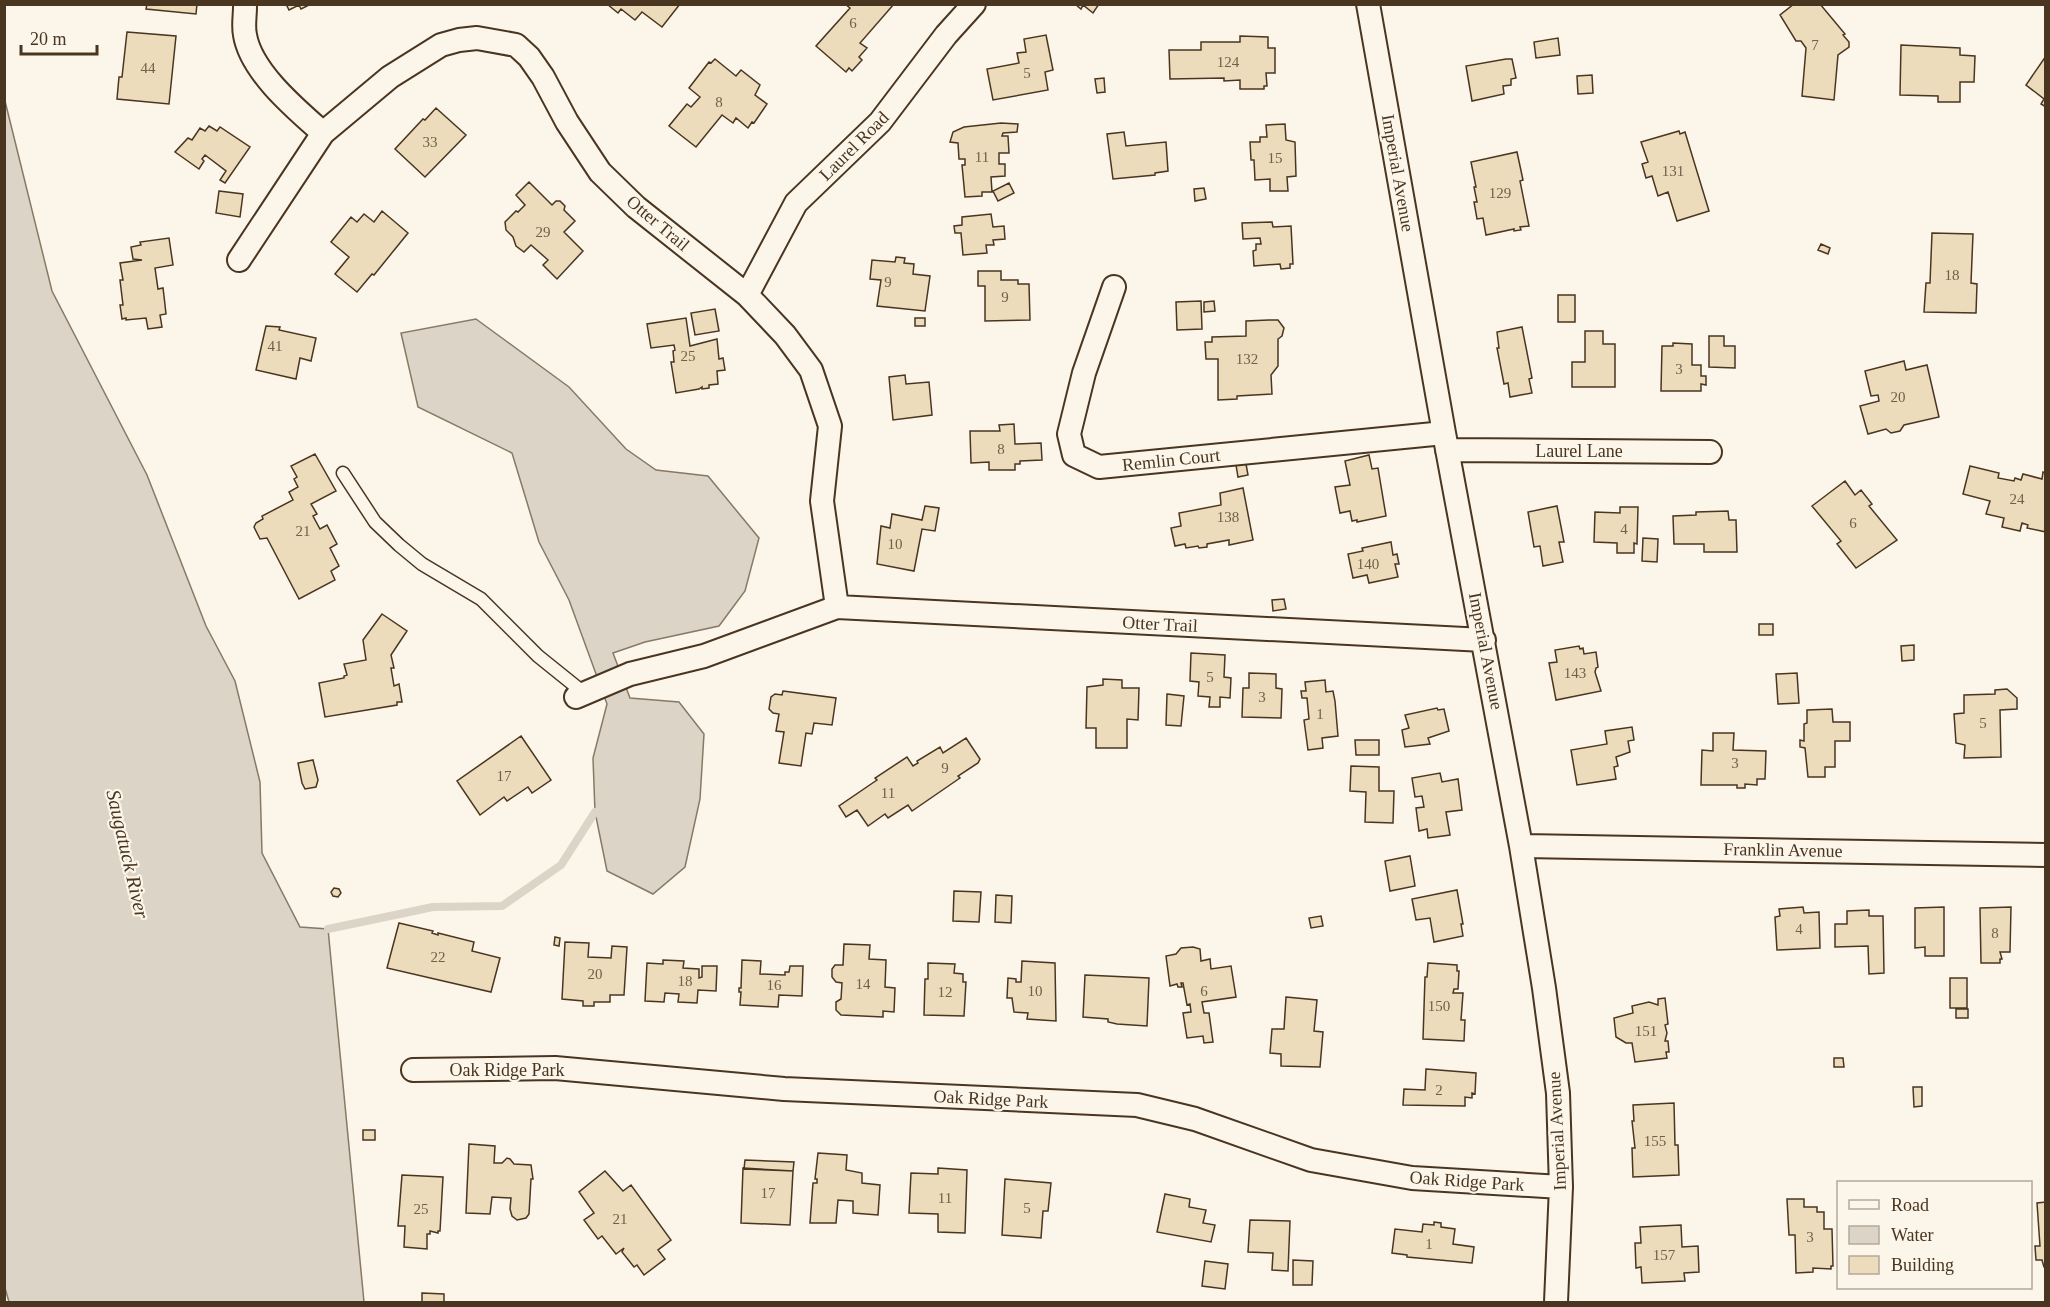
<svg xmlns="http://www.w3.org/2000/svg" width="2050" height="1307" font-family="'Times New Roman',serif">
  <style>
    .water { fill: #dcd4c6; stroke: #887966; stroke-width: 1.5 }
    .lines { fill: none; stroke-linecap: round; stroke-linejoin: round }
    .stream { stroke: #dcd4c6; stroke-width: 8 }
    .building { fill: #ecdcbc; stroke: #4a3520; stroke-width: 1.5 }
    .lane-casing { stroke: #4a3520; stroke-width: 15 }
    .street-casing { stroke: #4a3520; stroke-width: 26 }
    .lane { stroke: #fbf6e9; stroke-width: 12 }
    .street { stroke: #fbf6e9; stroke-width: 22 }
    .labels { text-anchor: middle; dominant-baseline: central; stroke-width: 4.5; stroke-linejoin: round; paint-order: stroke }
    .number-label { font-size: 15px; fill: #725f47 }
    .street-label { font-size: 18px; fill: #4a3520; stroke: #fbf6e9 }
    .water-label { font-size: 20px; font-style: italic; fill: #4a3520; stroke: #fbf6e9 }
  </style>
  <rect width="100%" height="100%" fill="#fbf6e9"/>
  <path class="water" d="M5 101 52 291 147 475 206 626 235 681 260 782 262 853 300 927 328 929 364 1302H9L5 1288Z
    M476 319 569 387 626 449 656 470 708 476 759 538 745 591 719 626 645 642 613 653 630 698 679 702 704 734 700 799 685 867 653 894 607 871 595 812 593 758 607 704 569 600 539 542 512 453 418 407 401 333Z"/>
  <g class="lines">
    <path class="stream" d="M328 929 433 907 502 906 561 865 595 812"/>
  </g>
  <path class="building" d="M147 4H197L196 14 146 9Z
    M286 4H311L301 9 299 5 289 10Z
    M607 4H680L662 27 642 12 635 20 621 9 618 13Z
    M845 4H894L860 43 867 48 859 57 862 60 852 71 849 68 846 72 816 46 850 8Z
    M1075 4H1099L1093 13 1083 5 1081 9Z
    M1794 4H1820L1845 34 1843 35 1849 42V47L1838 55 1834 100 1802 96 1806 48 1801 41H1796L1780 15Z
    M127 32 176 36 169 104 117 99 119 77H122Z
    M1046 35 1053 70 1045 72 1048 90 993 100 987 69 1019 63 1017 53 1026 52 1024 39Z
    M1240 36 1268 37V48H1275V73H1266L1267 86H1264V89H1240V80L1224 81V78L1170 79 1169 50H1201V42H1240Z
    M1558 38 1560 55 1536 58 1534 42Z
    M1901 45 1960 48V55L1975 56 1974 82H1960V102H1938V96L1900 95Z
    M2046 56V107L2041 104 2044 99 2026 85Z
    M715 59 736 76 741 70 760 85 755 95 767 104 754 123 752 122 748 128 736 118 733 123 722 115 696 147 669 126 687 104 691 107 700 97 689 88 709 62 711 63Z
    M1506 59H1512L1516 78 1511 79V85L1503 86 1504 94 1472 101 1466 66Z
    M1592 75 1593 93 1578 94 1577 76Z
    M1104 78 1105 92 1097 93 1095 79Z
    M436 108 466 135 425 177 395 149 423 119 425 120Z
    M1001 123 1018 124 1017 132 1003 133 1002 136H1008L1009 153H999V164H1005V176L991 177 992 192H982V196L965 197 962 165H965V159H959L958 143 950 142 953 132 964 127Z
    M1285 124 1286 140 1295 142 1296 176 1287 177 1288 191H1270V179L1255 180 1254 160H1251L1250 142H1260V137H1267L1266 125Z
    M209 126 217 131 220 127 250 147 225 183 220 180 226 171 205 155 202 159 204 161 199 169 175 152 188 138 192 140 200 128 205 131Z
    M1679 131 1680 134 1685 132 1709 211 1677 221 1668 192 1658 196 1652 176 1646 178 1642 164 1648 162 1641 142Z
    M1124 132 1126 146 1166 142 1168 171 1155 173V175L1113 179 1107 134Z
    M1517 152 1523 180 1520 181 1529 226 1520 227 1521 230 1514 231V229L1486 235 1483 218 1477 219 1474 202H1477L1474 187H1476L1471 162Z
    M529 182 552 205 556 201H560L565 206 564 210 575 221 564 232 583 251 557 279 543 265 548 260 531 245 524 252 516 246 513 237 506 230 505 222 516 211 518 212 525 205 516 195Z
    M1009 183 1014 193 998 201 993 191Z
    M1204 188 1206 199 1195 201 1194 189Z
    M219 191 243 194 240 217 216 213Z
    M382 211 408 233 374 275 372 274 357 292 335 274 349 257 331 242 351 217 357 222 364 214 374 222Z
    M991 214 993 227 1004 226 1005 239 993 240 994 245H986L987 253 963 255 961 233H955L954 226 962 225V217Z
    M1272 222 1273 227 1291 226 1293 264H1290V268L1281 269 1280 264 1254 266 1253 251 1256 250V244H1261L1260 238 1243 239 1242 223Z
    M1932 233 1973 234 1971 283 1977 284 1976 313 1924 312 1926 283H1930Z
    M169 238 173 265 155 268 158 289 163 288 164 296 166 314 160 315 162 327 148 329 146 318 126 320V318L122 319 120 305H123L120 280H123L120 263 142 260 133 259 131 247 141 245 140 242Z
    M1821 244 1830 248 1828 254 1818 250Z
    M896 257 905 258 904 263 914 264 913 274 930 276 925 311 877 306 881 280 870 279 872 260 895 262Z
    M978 271H1001V280H1018V284H1029L1030 320 985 321V286H978Z
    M1558 295H1575V322H1558Z
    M1201 301 1202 329 1177 330 1176 302Z
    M1214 301 1215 311 1204 312V302Z
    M715 309 719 331 695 335 691 313Z
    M686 318 690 346 717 339 719 359 723 358 725 370 717 371 718 384 709 385V388L702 389V387L699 389 676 393 671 362H674L673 351 675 350 674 345 651 348 647 324Z
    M915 318H925V326H915Z
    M1269 320H1278L1284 328 1282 336 1278 339V366L1271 375 1272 394 1237 396V399L1218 400V359H1206L1205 342H1212V337L1246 336V321Z
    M266 326 280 327 279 330 316 338 311 361 300 358 296 379 256 370Z
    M1522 327 1532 378 1529 379 1532 393 1510 397 1508 383 1504 384 1497 348H1499L1497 332Z
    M1585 331H1603V344H1615V387H1572V362H1585Z
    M1709 336H1724V346H1735V368L1709 367Z
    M1673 343 1692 344V365H1701V376H1706V385L1701 384V391H1661L1662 346H1673Z
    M1904 361 1906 370 1927 365 1939 417 1904 425 1900 431 1891 433 1886 429 1868 434 1860 406 1879 401 1878 395 1871 396 1865 371Z
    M905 375 906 384 929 382 932 415 893 420 889 377Z
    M1014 424 1015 444 1041 443 1042 460 1020 461V464H1015V470H989V462L971 463 970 431H1000L999 425Z
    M315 454 336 491 311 504 317 514 313 516 320 529 327 525 337 544 330 548 339 566 331 571 335 580 299 599 267 538 260 539 254 527 256 523 263 519 262 516 293 500 289 492 298 487 294 479 297 477 291 466Z
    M1369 455 1372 469 1378 468 1386 516 1357 522V520L1352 521 1350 511 1340 513 1335 487 1350 485 1345 461Z
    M1246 464 1248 475 1238 477 1236 465Z
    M1970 466 1999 473 1998 478 2014 481 2015 478 2021 480 2023 474 2042 479 2043 472 2046 473V532L2027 528 2028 525 2022 523 2020 531 2002 527 2004 518 1986 514 1990 501 1963 494Z
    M1845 481 1855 495 1861 490 1872 504 1869 506 1897 540 1856 568 1837 544 1841 541 1812 506Z
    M1243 488 1253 540 1229 545V540L1207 544V547L1199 548 1198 546 1186 548 1185 544 1175 546 1171 528 1181 526 1179 513 1221 505 1220 493Z
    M925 506 939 508 935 531 922 529 914 571 877 564 881 526 890 528 892 514 922 520Z
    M1557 506 1564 542H1559L1563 562 1543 566 1540 546 1534 547 1528 512Z
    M1620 507H1638L1637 544 1634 543V553H1617V543L1594 542 1595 512 1620 513Z
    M1728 511 1729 520H1736L1737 552H1704V544H1674L1673 516 1696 515V512Z
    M1643 538 1658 539 1657 562 1642 561Z
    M1391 542 1393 555 1397 554 1399 564H1395L1398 577 1369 583 1367 575 1353 578 1348 554 1363 551 1362 548Z
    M1284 599 1286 609 1273 611 1272 600Z
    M382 614 407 631 391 655 394 668H391L394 686 399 684 402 702H397V705L325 717 319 683 344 678V676L347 675 344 664 366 660 363 640Z
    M1759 624H1773V635H1759Z
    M1914 645V660L1902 661 1901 646Z
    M1579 646 1580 649 1583 648 1584 654 1596 652 1598 667 1596 668 1595 672 1601 691 1556 700 1549 663 1557 662 1555 650Z
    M1191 653 1225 655 1224 677 1231 678 1230 698 1220 697V707H1209L1210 697 1198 696 1199 682 1190 681Z
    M1249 673 1276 674V688L1282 689 1281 718 1242 717 1243 688H1249Z
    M1797 673 1799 703 1778 704 1776 674Z
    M1103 679 1122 680V688H1139L1138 720 1127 719V748H1096V728H1086L1087 687 1103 685Z
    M1325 680 1326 692 1333 691 1335 701 1338 736 1322 738 1323 748 1308 750 1304 720 1309 719 1307 698H1302L1301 691H1306L1305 682Z
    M2007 689 2017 698V709L2000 710 2001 757 1964 758 1965 745 1956 743 1954 714 1964 713V695L1995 694V690Z
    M783 691 836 698 832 725 814 723 812 734 806 733 801 766 779 763 784 732 776 731 779 714 773 713 769 709 771 697 775 694 782 695Z
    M1167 694 1184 696 1181 726 1166 725Z
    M1437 708 1438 710 1444 709 1449 731 1428 738 1430 744 1405 747 1402 730 1409 728 1405 715Z
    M1832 709 1833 722H1850V741H1835V767H1825V777H1808L1805 748 1800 747V740L1804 741V724L1807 723V710Z
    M1632 727 1634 740 1628 741 1630 752 1616 757 1618 766 1614 767 1616 779 1577 785 1571 750 1607 744 1605 731Z
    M1713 733H1734L1733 750 1766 751 1765 779H1757V785L1745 784V788H1737V785H1701L1702 750 1713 751Z
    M521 736 551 780 532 793 528 787 507 801 504 797 480 815 457 781Z
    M966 738 980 759 978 763 958 776 960 778 912 811 908 805 888 818 885 814 868 826 857 810 846 817 839 806 877 780 875 778 907 757 913 766 918 763 917 761 940 747 943 753Z
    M1355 740H1379V755H1356Z
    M313 760 318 780 316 787 305 789 302 783 298 763Z
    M1351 766 1379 767V791H1394L1393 823 1365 822 1366 792 1350 791Z
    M1440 773 1442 782 1458 779 1462 810 1446 812 1450 835 1428 838 1427 829 1419 831 1416 808 1424 807 1422 796 1415 797 1412 778Z
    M1410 856 1415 886 1390 891 1385 861Z
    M334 888 339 889 341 893 338 897 333 896 331 892Z
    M1457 890 1463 924H1461L1463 936 1434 942 1430 918 1416 920 1412 899Z
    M954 891 981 892 979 922 953 921Z
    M996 895 1012 896 1011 923 995 922Z
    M1803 907 1804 913 1819 912 1820 948 1777 950 1775 917 1780 916 1779 909Z
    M1944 907V956H1925V947L1915 948V908Z
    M2011 907 2010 952H2000L2002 959H2000V963H1981L1980 908Z
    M1869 910V916H1883L1884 973 1869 974 1868 946 1835 947V924H1847V911Z
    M1321 916 1323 926 1311 928 1309 918Z
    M399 923 433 931 432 933 438 935V933L474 942 472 951 500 958 491 992 387 968Z
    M555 937 560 938 559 946 554 945Z
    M565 942 589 943 588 957 611 958 612 946 627 947 624 995H610V1002H594V1006H583V1001L562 999Z
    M844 944 870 945 869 959 886 960 885 987 895 988 894 1012 883 1011V1017L841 1015 836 1010V1002L841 999 842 983 836 982 832 977V969L835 965H843Z
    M1193 947 1200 949 1201 961 1210 959 1211 969 1231 966 1236 997 1202 1002 1204 1013H1209L1213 1042 1204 1043 1203 1036 1187 1038 1183 1013 1191 1012 1190 1004 1187 1005 1183 983H1181L1182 987H1178L1177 984 1170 986 1166 956 1176 954 1181 948Z
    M663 960 684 961 683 968 699 969V978L702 977V966H717L716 991 698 990 697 1003 678 1002 679 994 665 993 664 1002 645 1001 647 963 663 964Z
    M742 960 761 961 760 974 785 975V972H789L790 966H803L802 996 779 995 778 1007 740 1005 741 992H739V988H741Z
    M1022 961 1055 963 1056 1021 1027 1019 1028 1013 1014 1012 1012 998H1007L1008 978 1016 979V982H1021Z
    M928 963 955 964 954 973 963 974V982H966L964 1016 924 1015 925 979H928Z
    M1428 963 1457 965V971H1459L1458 989H1454L1453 993H1463L1461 1020H1465L1464 1041 1423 1039 1425 977H1427Z
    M1085 975 1149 978 1147 1026 1117 1024 1108 1022V1019L1083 1017Z
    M1950 978H1967V1008H1950Z
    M1286 997 1317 1000 1314 1031 1323 1032 1320 1067 1281 1066V1054L1270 1053 1272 1029H1284Z
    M1665 998 1668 1024 1665 1025 1667 1033 1665 1041H1668L1669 1052H1666L1667 1058 1635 1062 1632 1043H1626L1616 1037 1614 1018 1633 1013 1632 1006 1649 1002 1658 1005V999Z
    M1956 1009H1968V1018H1956Z
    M1834 1058H1843L1844 1067H1834Z
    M1426 1069 1476 1073 1475 1094 1472 1093V1098L1465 1097V1106L1403 1105 1404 1089 1425 1090Z
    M1913 1087H1922V1106L1914 1107Z
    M1674 1103 1675 1145H1678L1679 1175 1633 1177 1632 1148H1635L1632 1121H1634L1633 1105Z
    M363 1130H375V1140H363Z
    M469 1144 495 1146 494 1163H502L507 1158 510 1159 514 1164 531 1165 533 1179H531L529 1214 526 1218 517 1220 512 1216 510 1209 511 1198 492 1197 490 1214 466 1213Z
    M818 1153 847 1155 846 1170 862 1173V1183L880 1185 878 1215 853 1213V1201L838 1200 836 1223H810L813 1183H817V1179H815Z
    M745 1160 794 1162 793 1171 744 1169Z
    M743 1168 793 1171 790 1225 741 1223Z
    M938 1168 967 1170 965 1233 938 1232V1214L909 1213 911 1173 938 1174Z
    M605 1171 623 1191 631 1185 671 1240 658 1250 665 1259 644 1275 637 1265 634 1267 622 1252 624 1248 616 1254 602 1236 598 1239 584 1220 594 1213 579 1192Z
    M402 1175 443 1177 440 1231H438V1233L430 1231V1234H427V1249L404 1247 405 1226H398Z
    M1005 1179 1051 1183 1048 1211H1043L1041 1238 1002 1235Z
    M1165 1194 1190 1199 1189 1207 1206 1210 1203 1223 1215 1225 1211 1242 1157 1232Z
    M1787 1199H1804V1207H1817V1212H1824V1229H1832L1833 1266H1831V1269L1813 1268V1272L1796 1273 1795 1235H1789Z
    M2046 1202V1267H2044L2042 1260H2036L2035 1246H2040L2037 1203Z
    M1250 1220 1290 1221 1288 1271 1272 1270 1273 1253 1248 1252Z
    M1434 1222 1441 1223V1227L1455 1229 1453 1244 1474 1247 1472 1263 1407 1257V1255L1392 1253 1395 1229 1422 1232 1423 1224 1434 1225Z
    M1681 1225 1682 1247 1698 1246 1699 1272 1684 1273 1685 1281 1642 1283 1641 1267 1636 1268 1635 1243H1641L1640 1227Z
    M1293 1260 1313 1261 1312 1285H1293Z
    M1205 1261 1228 1264 1225 1289 1202 1286Z
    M422 1293 444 1294V1302H422Z"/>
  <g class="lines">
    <defs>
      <path id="lane" d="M343 473 375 522 399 545 422 564 481 599 538 656 584 693"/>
      <path id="street" d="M1368 4 1444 433 1521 846 1544 988 1558 1093 1561 1187 1556 1302
        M245 7C245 16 243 26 245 35 251 72 297 110 323 133
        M239 260 323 133 390 77 441 45 459 40 477 38 516 45 529 57 543 77 567 122 600 172 636 207 747 295 785 335 811 370 830 426 822 501 837 607
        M1114 287 1084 373 1069 434 1074 455 1099 467 1444 433
        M747 295 796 203 880 122 946 35 974 4
        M1447 450 1710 452
        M576 697 630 674 704 656 837 607 1484 640
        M1521 846 2046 855
        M413 1070 555 1068 784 1089 1137 1105 1195 1119 1311 1160 1412 1178 1561 1187"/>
    </defs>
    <use href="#lane" class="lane-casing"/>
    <use href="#street" class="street-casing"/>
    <use href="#lane" class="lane"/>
    <use href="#street" class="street"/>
  </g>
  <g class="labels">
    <g class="number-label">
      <text x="853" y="23">6</text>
      <text x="1815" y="45">7</text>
      <text x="1228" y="62">124</text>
      <text x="148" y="68">44</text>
      <text x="1027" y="73">5</text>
      <text x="719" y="102">8</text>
      <text x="430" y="142">33</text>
      <text x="982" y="157">11</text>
      <text x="1275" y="158">15</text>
      <text x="1673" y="171">131</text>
      <text x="1500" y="193">129</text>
      <text x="543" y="232">29</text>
      <text x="1952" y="275">18</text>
      <text x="888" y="282">9</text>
      <text x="1005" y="297">9</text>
      <text x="275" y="346">41</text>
      <text x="688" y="356">25</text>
      <text x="1247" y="359">132</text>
      <text x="1679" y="369">3</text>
      <text x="1898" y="397">20</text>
      <text x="1001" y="449">8</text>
      <text x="2017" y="499">24</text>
      <text x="1228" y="517">138</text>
      <text x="1853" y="523">6</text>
      <text x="1624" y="529">4</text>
      <text x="303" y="531">21</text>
      <text x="895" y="544">10</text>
      <text x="1368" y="564">140</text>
      <text x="1575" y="673">143</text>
      <text x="1210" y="677">5</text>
      <text x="1262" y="697">3</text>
      <text x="1320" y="714">1</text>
      <text x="1983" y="723">5</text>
      <text x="1735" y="763">3</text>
      <text x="945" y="768">9</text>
      <text x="504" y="776">17</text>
      <text x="888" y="793">11</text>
      <text x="1799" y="929">4</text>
      <text x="1995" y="933">8</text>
      <text x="438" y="957">22</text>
      <text x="595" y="974">20</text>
      <text x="685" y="981">18</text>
      <text x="863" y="984">14</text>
      <text x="774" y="985">16</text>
      <text x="1035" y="991">10</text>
      <text x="1204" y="991">6</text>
      <text x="945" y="992">12</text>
      <text x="1439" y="1006">150</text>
      <text x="1646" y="1031">151</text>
      <text x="1439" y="1090">2</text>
      <text x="1655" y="1141">155</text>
      <text x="768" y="1193">17</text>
      <text x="945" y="1198">11</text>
      <text x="1027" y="1208">5</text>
      <text x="421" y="1209">25</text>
      <text x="620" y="1219">21</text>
      <text x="1810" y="1237">3</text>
      <text x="1429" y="1244">1</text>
      <text x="1664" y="1255">157</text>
    </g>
    <g class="street-label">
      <text transform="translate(854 146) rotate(-45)">Laurel Road</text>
      <text transform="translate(1398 173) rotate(80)">Imperial Avenue</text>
      <text transform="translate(658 223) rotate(40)">Otter Trail</text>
      <text x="1579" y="451">Laurel Lane</text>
      <text transform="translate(1171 460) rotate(-6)">Remlin Court</text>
      <text transform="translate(1160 624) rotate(3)">Otter Trail</text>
      <text transform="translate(1486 651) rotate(79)">Imperial Avenue</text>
      <text transform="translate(1783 850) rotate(1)">Franklin Avenue</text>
      <text x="507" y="1070">Oak Ridge Park</text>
      <text transform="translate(991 1099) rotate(3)">Oak Ridge Park</text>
      <text transform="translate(1557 1131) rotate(-93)">Imperial Avenue</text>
      <text transform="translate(1467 1181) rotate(4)">Oak Ridge Park</text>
    </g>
    <g class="water-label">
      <text transform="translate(128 854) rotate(77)">Saugatuck River</text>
    </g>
  </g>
  <rect width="2050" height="1307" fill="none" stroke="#4a3520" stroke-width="12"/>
  <rect x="1837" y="1181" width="195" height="108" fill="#fbf6e9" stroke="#b4a999" stroke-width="1.5"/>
  <rect x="1849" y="1200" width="30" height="9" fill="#fbf6e9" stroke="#b4a999" stroke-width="1.5"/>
  <text x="1891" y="1211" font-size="18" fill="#4a3520">Road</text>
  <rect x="1849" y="1226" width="30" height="18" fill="#dcd4c6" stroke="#b4a999" stroke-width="1.5"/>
  <text x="1891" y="1241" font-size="18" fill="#4a3520">Water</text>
  <rect x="1849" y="1256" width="30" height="18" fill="#ecdcbc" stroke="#b4a999" stroke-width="1.5"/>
  <text x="1891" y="1271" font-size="18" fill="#4a3520">Building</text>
  <path d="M21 45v9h76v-9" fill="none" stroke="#4a3520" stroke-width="3"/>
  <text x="30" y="45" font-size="18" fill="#4a3520" stroke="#fbf6e9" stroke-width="4.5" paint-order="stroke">20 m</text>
</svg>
